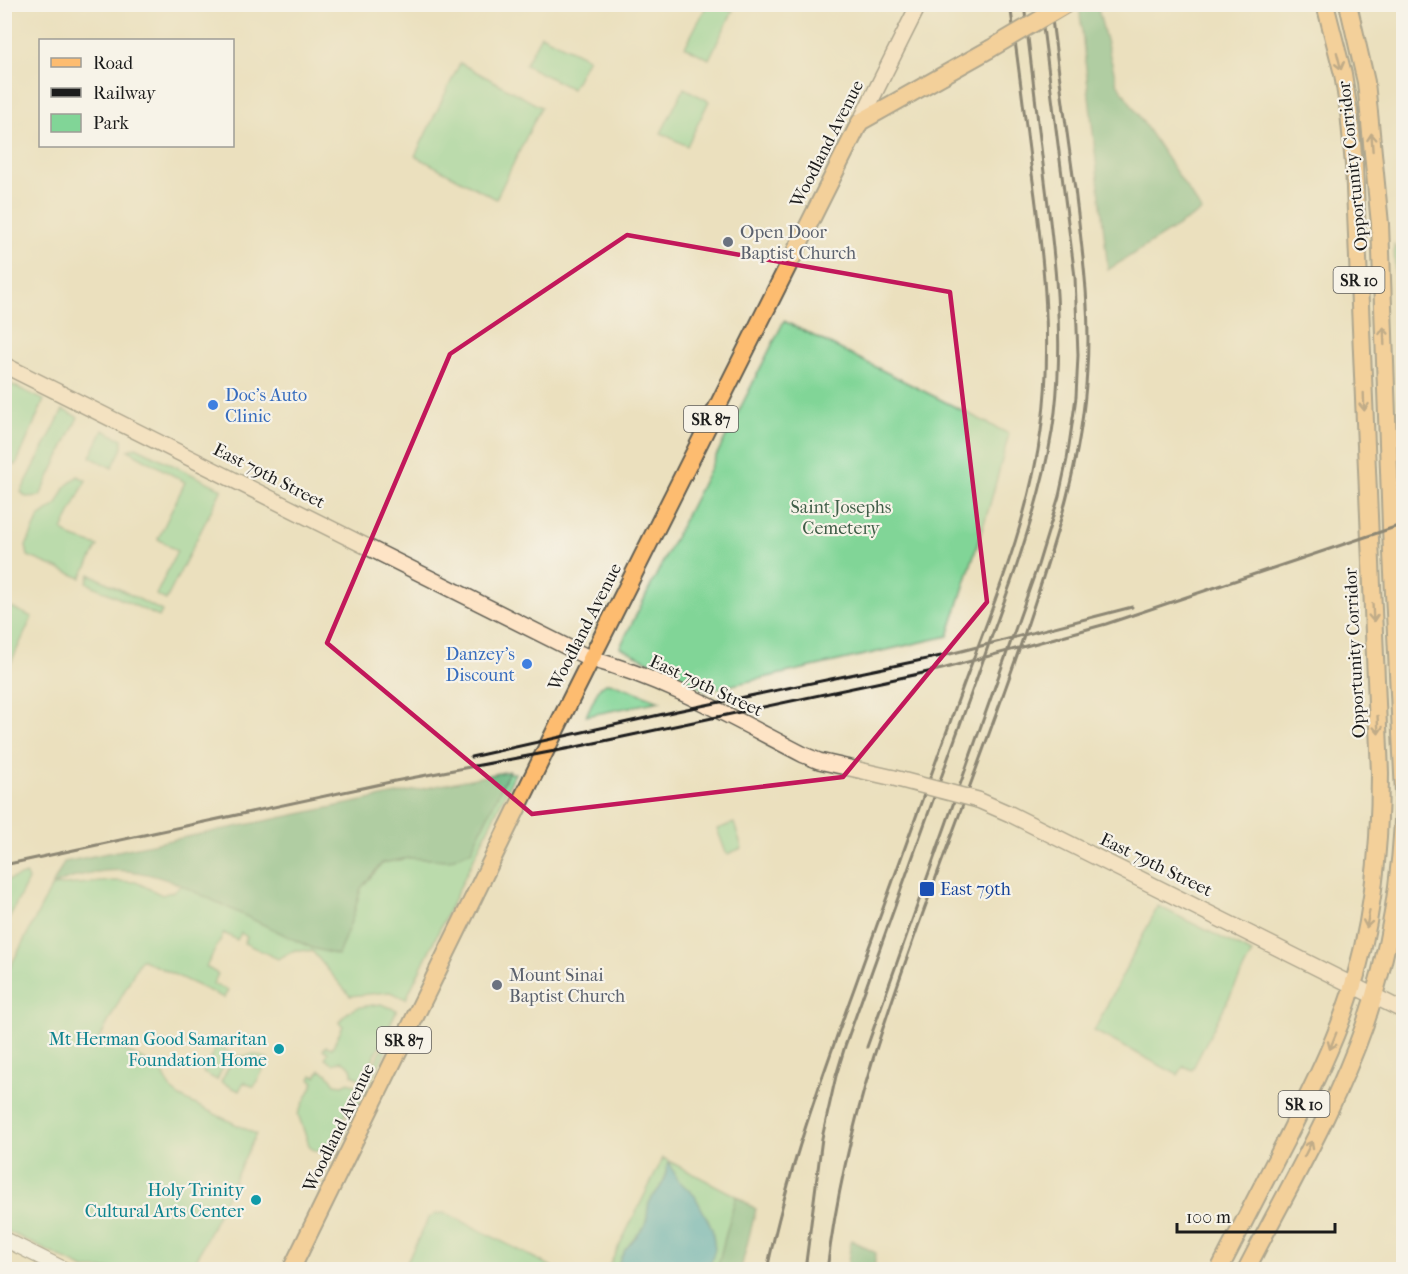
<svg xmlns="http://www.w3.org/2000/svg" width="1408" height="1274" font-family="'IM FELL French Canon',serif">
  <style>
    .green { fill: #81d597; stroke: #4e785a; stroke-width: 1.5 }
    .forest { fill: #68b680; stroke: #42694e; stroke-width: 1.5 }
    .water { fill: #3ea9be; stroke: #2d626d; stroke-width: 1.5 }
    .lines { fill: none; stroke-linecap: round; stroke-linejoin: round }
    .tertiary-casing { stroke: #646155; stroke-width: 16 }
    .secondary-casing { stroke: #646155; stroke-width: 18 }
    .primary-casing { stroke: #646155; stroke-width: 20 }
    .tertiary { stroke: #fff; stroke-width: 14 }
    .secondary { stroke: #fee4c6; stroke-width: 15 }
    .primary { stroke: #fdbc70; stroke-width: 16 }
    .rail { stroke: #1c1c1c; stroke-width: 3 }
    .secondary-bridge-casing { stroke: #646155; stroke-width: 18; stroke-linecap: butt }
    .primary-bridge-casing { stroke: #646155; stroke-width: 20; stroke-linecap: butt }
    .secondary-bridge { stroke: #fee4c6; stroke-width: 15 }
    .primary-bridge { stroke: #fdbc70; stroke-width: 16 }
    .oneway { stroke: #8c6c46 }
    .marked { fill: none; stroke: #c2185b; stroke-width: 4.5; stroke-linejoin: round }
    .worship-dot { fill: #6b7280; stroke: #f7f3e8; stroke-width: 2 }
    .shop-dot { fill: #3f7fe0; stroke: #f7f3e8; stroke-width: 2 }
    .transit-dot { fill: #1a4fb4; stroke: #f7f3e8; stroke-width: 2 }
    .culture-dot { fill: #0f9aa8; stroke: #f7f3e8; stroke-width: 2 }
    .labels { text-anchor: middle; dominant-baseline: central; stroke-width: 4.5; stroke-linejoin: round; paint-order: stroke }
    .shield { fill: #f7f3e8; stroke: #5e5c59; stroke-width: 1.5 }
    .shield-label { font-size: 16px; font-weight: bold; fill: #1c1c1c }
    .street-label { font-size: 18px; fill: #1c1c1c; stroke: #f7f3e8 }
    .worship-label { font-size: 18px; fill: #5b616d; stroke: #f7f3e8; text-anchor: start }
    .shop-label { font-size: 18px; fill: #366cbe; stroke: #f7f3e8; text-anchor: start }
    .park-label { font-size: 18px; fill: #3f5d47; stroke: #f7f3e8 }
    .transit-label { font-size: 18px; fill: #164399; stroke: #f7f3e8; text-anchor: start }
    .culture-label { font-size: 18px; fill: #0d838f; stroke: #f7f3e8; text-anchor: end }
  </style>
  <rect width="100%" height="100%" fill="#f7f3e8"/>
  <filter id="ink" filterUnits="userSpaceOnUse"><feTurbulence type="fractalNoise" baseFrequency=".0167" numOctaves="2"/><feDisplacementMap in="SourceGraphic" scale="12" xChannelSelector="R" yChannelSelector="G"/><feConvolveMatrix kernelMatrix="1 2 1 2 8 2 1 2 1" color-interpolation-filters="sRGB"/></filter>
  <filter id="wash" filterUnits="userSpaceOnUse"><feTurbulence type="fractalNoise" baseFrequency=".008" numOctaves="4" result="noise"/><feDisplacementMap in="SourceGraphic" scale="24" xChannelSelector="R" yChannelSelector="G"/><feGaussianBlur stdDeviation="1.35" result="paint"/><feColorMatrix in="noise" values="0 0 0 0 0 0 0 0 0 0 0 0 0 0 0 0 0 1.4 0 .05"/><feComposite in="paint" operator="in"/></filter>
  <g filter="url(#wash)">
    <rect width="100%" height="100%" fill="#ebe0be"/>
    <path class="green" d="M707 5H719L733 11 709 59 685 47Z
      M541 35 588 58 572 89 525 65Z
      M460 63 541 107 496 199 415 156Z
      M684 88 709 101 687 146 661 133Z
      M1394 245 1404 261V512L1402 513 1403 497Z
      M784 321 1009 434 989 508 948 636 706 691 620 647Z
      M4 381 44 400 16 465 5 462Z
      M63 410 78 417 40 496 26 497 21 492Z
      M103 430 122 439V448L112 468 90 457Z
      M136 447 222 489 166 600 156 595 177 551 158 539 185 482 128 450Z
      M78 476 86 480 62 530 73 538 98 546 81 578 28 556 26 546 39 517 57 504 66 486Z
      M90 574 162 611 159 617 91 585 87 582Z
      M5 604 32 617 5 676Z
      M606 683 615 684 660 701 586 716 599 688Z
      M508 773H515L406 999 390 992 350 996 312 951 295 950 278 959 244 943 247 937 241 933 237 940 224 933 206 967 218 974 213 984 228 990 224 998 141 959 100 1038 158 1067C170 1078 162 1085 180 1097L256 1134 192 1269H84L5 1230 4 979 52 886 114 881 136 882 162 895 174 891 181 885 312 948 338 954 353 916 361 888 383 863 409 858 449 860 471 851Z
      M734 823 742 848 728 854 726 853 717 829Z
      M26 874 28 880 5 927V881Z
      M1158 906 1252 953 1192 1070 1184 1066 1178 1075 1094 1031Z
      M381 1004 397 1010 363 1080 352 1075C353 1067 348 1063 341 1061L333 1064 325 1059 328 1052 323 1050 326 1046 332 1048 343 1026 339 1023C349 1005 363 1007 381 1004Z
      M394 1025 398 1027 335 1153 332 1155 330 1152Z
      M220 1038 225 1050 230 1053 217 1080 203 1073Z
      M253 1054 269 1059 254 1087 244 1082 239 1091 221 1082 234 1056H247Z
      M320 1070 328 1074 335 1084 343 1085 349 1082 359 1087 325 1155 310 1148 298 1114 314 1082 310 1079 312 1075 316 1077Z
      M663 1158 736 1196 717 1269 607 1270Z
      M444 1213 450 1215 556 1269H403L429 1218 435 1214Z"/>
    <path class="forest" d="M1079 5H1097L1117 83 1202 211 1108 270Z
      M509 771 471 851 449 860 409 858 382 863 361 888 353 916 338 955 312 948 181 885C134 866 98 865 52 886L64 862Z
      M736 1196 756 1209 741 1269H717Z
      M851 1240 876 1253 874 1269H847Z"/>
    <path class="water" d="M669 1162 678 1180 695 1196 712 1228 715 1249 709 1269H618C619 1250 635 1241 644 1226 649 1218 646 1211 649 1203 653 1194 661 1189 664 1180 666 1173 666 1168 669 1162Z"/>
  </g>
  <g filter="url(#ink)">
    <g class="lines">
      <defs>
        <path id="tertiary" d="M4 1239 66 1270"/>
        <path id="secondary" d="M860 122 919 4
          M4 365 591 659C666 679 736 720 804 755L819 761 894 778
          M978 800 1010 814 1404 1011"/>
        <path id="primary" d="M1348 4 1366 82 1380 224 1392 553 1404 793
          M291 1270 558 725 860 122 990 49
          M1219 1270C1242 1226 1264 1183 1286 1140 1309 1094 1333 1047 1349 998 1373 926 1380 849 1380 773L1354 165 1349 112 1343 74 1325 4
          M1246 1270C1287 1190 1335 1110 1365 1024 1390 951 1402 874 1404 797"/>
      </defs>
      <use href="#tertiary" class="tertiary-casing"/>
      <use href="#secondary" class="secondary-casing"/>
      <use href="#primary" class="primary-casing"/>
      <use href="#tertiary" class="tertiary"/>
      <use href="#secondary" class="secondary"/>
      <use href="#primary" class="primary"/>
      <path class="rail" d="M471 757 677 711 946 655 1132 607
        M4 865 395 781 571 748 942 669 1106 624 1404 524
        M867 1047 1038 565 1059 496 1067 459 1076 397 1078 355 1075 277 1040 4
        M767 1270C787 1173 821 1079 855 986 891 887 927 788 962 689 993 605 1029 520 1041 431 1053 344 1044 260 1032 174 1025 118 1018 61 1010 4
        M805 1270 822 1138 836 1076 845 1046 1015 571C1032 519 1048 467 1055 412 1064 335 1055 257 1045 181 1038 122 1031 63 1024 4
        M827 1270C836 1198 852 1128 873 1059 918 916 976 777 1024 635 1054 545 1082 465 1087 370 1091 309 1082 249 1075 189 1066 128 1058 66 1050 4"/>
      <defs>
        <path id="secondary-bridge" d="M894 778 978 800"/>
        <path id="primary-bridge" d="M990 49 1066 4"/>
      </defs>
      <use href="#secondary-bridge" class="secondary-bridge-casing"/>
      <use href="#primary-bridge" class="primary-bridge-casing"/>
      <use href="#secondary-bridge" class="secondary-bridge"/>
      <use href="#primary-bridge" class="primary-bridge"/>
    </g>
    <defs><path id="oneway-shaft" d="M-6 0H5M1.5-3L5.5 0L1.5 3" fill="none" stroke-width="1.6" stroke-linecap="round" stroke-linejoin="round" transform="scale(1.5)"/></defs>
    <g class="oneway">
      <use href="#oneway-shaft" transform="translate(1339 61) rotate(76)"/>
      <use href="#oneway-shaft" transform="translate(1372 142) rotate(-94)"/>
      <use href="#oneway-shaft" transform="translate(1384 336) rotate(-92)"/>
      <use href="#oneway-shaft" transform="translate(1364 402) rotate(88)"/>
      <use href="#oneway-shaft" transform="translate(1373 613) rotate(87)"/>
      <use href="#oneway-shaft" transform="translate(1378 725) rotate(87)"/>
      <use href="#oneway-shaft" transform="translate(1368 919) rotate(100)"/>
      <use href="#oneway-shaft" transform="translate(1333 1041) rotate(112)"/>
      <use href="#oneway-shaft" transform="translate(1308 1149) rotate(-63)"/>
    </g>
  </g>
  <path d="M0 0H1408V1274H0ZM627 235 950 292 987 602 843 777 532 814 327 643 450 354Z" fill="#ebe0be" fill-opacity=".55" fill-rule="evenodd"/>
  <path class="marked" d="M627 235 950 292 987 602 843 777 532 814 327 643 450 354Z"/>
  <g class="worship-dot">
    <circle cx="728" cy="242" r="6"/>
    <circle cx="497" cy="985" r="6"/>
  </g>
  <g class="shop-dot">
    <circle cx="213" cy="405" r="6"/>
    <circle cx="527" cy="664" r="6"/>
  </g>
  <rect class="transit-dot" x="919" y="881" width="16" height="16" rx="3"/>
  <g class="culture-dot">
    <circle cx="279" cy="1049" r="6"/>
    <circle cx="256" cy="1200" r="6"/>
  </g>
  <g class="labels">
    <g class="shield">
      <rect x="1333.5" y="267" width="51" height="26" rx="4.5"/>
      <rect x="684" y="406" width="54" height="26" rx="4.5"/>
      <rect x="377" y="1027" width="54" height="26" rx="4.5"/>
      <rect x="1278.5" y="1091" width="51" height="26" rx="4.5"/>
    </g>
    <g class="shield-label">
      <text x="1359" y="280">SR 10</text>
      <text x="711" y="419">SR 87</text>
      <text x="404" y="1040">SR 87</text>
      <text x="1304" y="1104">SR 10</text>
    </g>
    <g class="street-label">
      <text transform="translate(827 144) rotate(-63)">Woodland Avenue</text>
      <text transform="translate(1353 166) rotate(-96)">Opportunity Corridor</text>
      <text transform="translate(269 476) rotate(27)">East 79th Street</text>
      <text transform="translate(585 627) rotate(-63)">Woodland Avenue</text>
      <text transform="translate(1355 653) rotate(-93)">Opportunity Corridor</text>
      <text transform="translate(706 686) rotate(25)">East 79th Street</text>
      <text transform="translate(1156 865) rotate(26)">East 79th Street</text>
      <text transform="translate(339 1128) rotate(-64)">Woodland Avenue</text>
    </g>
    <g class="worship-label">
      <text x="740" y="232">Open Door<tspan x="740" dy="21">Baptist Church</tspan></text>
      <text x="509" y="975">Mount Sinai<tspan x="509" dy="21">Baptist Church</tspan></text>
    </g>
    <g class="shop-label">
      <text x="225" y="395">Doc's Auto<tspan x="225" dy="21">Clinic</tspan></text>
      <text x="515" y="654" text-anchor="end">Danzey's<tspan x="515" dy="21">Discount</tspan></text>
    </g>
    <g class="park-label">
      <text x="841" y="507">Saint Josephs<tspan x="841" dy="21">Cemetery</tspan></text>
    </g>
    <g class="transit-label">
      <text x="940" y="889">East 79th</text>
    </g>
    <g class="culture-label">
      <text x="267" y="1039">Mt Herman Good Samaritan<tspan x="267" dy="21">Foundation Home</tspan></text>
      <text x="244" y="1190">Holy Trinity<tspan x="244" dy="21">Cultural Arts Center</tspan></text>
    </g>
  </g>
  <rect width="1408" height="1274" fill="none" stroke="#f7f3e8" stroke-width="24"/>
  <rect x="39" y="39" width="195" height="108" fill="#f7f3e8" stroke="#9f9d96" stroke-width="1.5"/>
  <rect x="51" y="58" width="30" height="9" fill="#fdbc70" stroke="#9f9d96" stroke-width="1.5"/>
  <text x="93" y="69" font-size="18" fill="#1c1c1c">Road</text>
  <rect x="51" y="88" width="30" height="9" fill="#1c1c1c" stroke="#9f9d96" stroke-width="1.5"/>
  <text x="93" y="99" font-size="18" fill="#1c1c1c">Railway</text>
  <rect x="51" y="114" width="30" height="18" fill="#81d597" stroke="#9f9d96" stroke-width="1.5"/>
  <text x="93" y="129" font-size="18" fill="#1c1c1c">Park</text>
  <path d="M1177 1223v9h158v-9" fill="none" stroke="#1c1c1c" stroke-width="3"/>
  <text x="1186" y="1223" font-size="18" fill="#1c1c1c" stroke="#f7f3e8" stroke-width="4.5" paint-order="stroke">100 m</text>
</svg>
